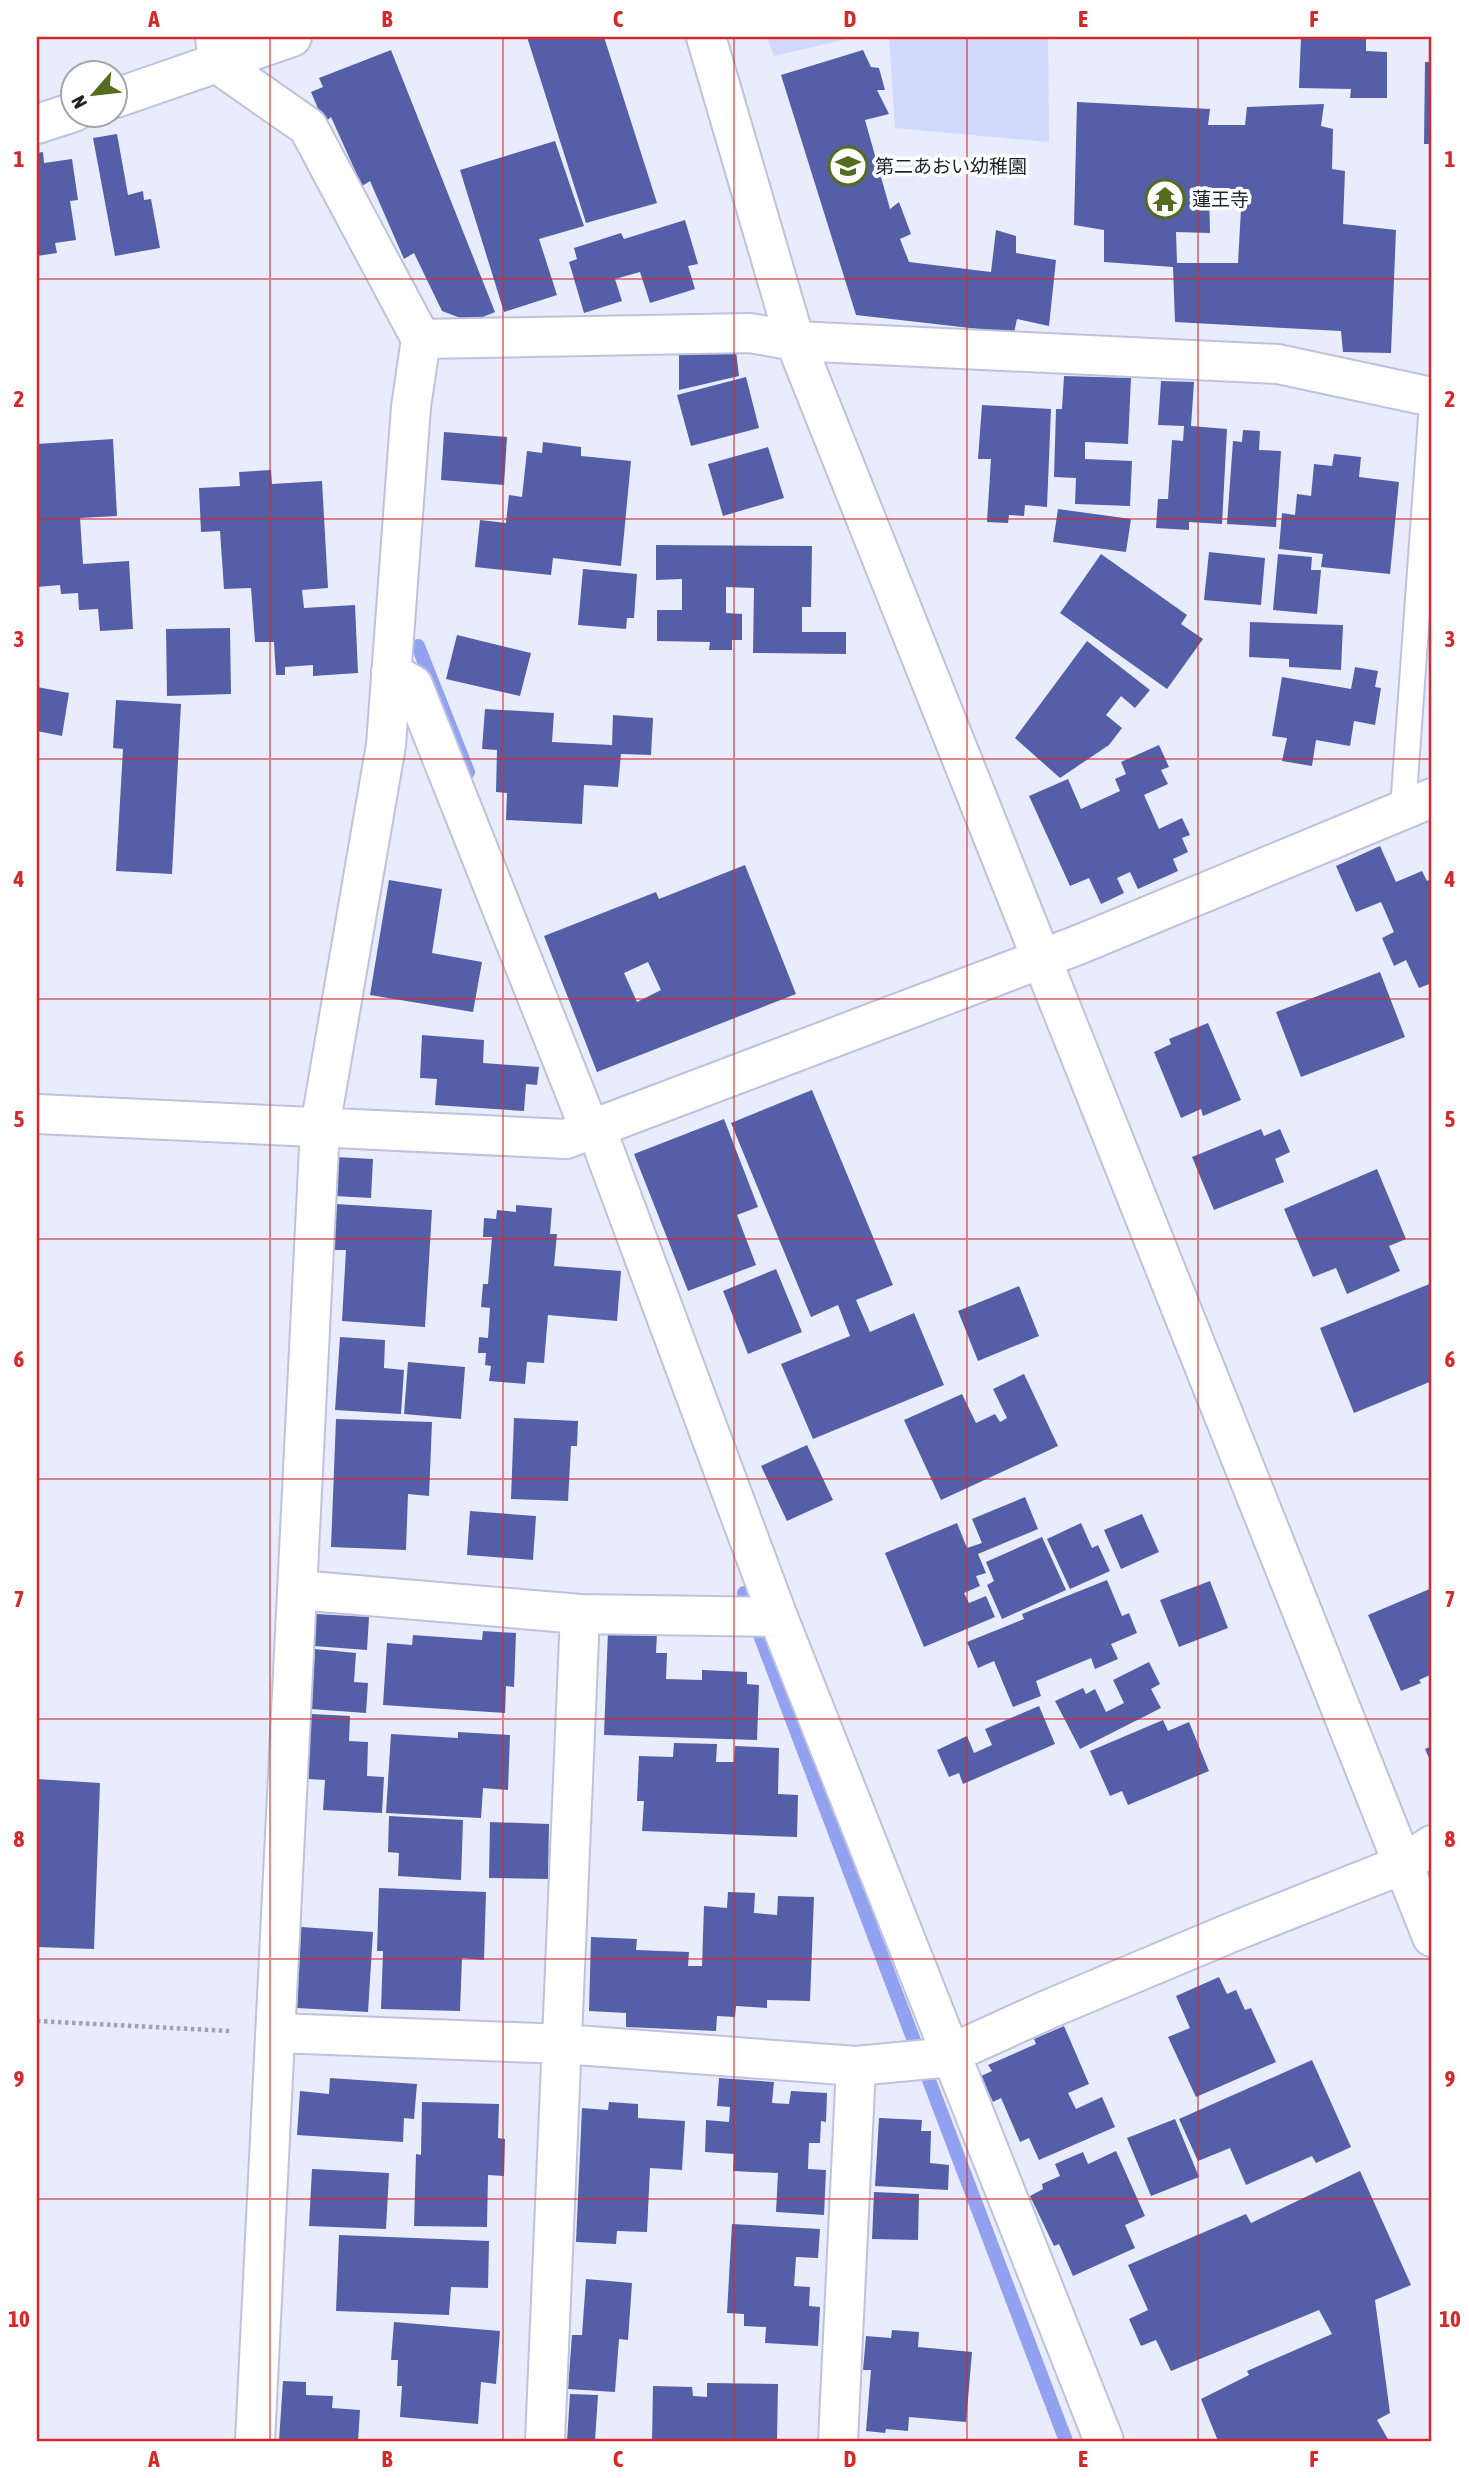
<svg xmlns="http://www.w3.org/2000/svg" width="1469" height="2478" font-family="'Asap Condensed','Noto Sans JP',sans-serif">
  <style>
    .green { fill: #d1dafe }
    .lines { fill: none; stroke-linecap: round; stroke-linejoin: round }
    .stream { stroke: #92a2f1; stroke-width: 14 }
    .building { fill: #545fa8; fill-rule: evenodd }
    .lane-casing { stroke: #bdc3dc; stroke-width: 28 }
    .street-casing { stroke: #bdc3dc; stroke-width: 42 }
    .secondary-casing { stroke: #bdc3dc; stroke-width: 42 }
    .path { stroke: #9fa3b0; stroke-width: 4.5; stroke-dasharray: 3.5 3.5; stroke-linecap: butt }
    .lane { stroke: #fff; stroke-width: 24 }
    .street { stroke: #fff; stroke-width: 38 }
    .secondary { stroke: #fff; stroke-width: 38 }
    .grid { fill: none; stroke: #d62828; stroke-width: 2; stroke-opacity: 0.55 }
    .labels { text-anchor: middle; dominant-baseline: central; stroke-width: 7; stroke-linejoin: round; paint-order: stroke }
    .poi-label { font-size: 19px; fill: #1e212a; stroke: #fff; text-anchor: start }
    .neatline { fill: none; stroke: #d62828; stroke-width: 2.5 }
    .grid-label { font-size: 23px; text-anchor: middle; font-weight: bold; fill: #d62828 }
  </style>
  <rect width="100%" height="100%" fill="#e8ecfc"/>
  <path class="green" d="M767 37H856L774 56Z
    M889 37H1048L1049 142 895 128Z"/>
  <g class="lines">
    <path class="stream" d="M418 646 468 772
      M744 1593 1066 2441"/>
  </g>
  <path class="building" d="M527 37H604L657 203 586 223Z
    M1301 37H1366V51L1387 52V98H1350L1351 89 1299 88Z
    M391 50 495 312 471 322 442 311 414 253 404 259 370 181 362 186 331 117 324 123 311 92 323 87 319 78Z
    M863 50 871 67 879 68 885 90H877L889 114 865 120 890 209 899 202 911 234 900 239 909 262 991 272 996 230 1016 236V253L1056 260 1049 326 1017 319 1014 333 856 315 781 75Z
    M1425 62H1432V144H1424Z
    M1077 102 1210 109 1208 125H1245L1247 107 1324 104 1321 126 1333 129 1332 169 1345 171 1343 224 1396 230 1391 353 1343 352 1341 331 1175 322 1173 267 1104 262V230L1074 225ZM1209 189 1242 191 1238 263H1177L1176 232 1210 233Z
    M117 134 128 195 143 191 144 200 151 199 160 248 115 256 93 138Z
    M555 141 584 226 539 239 557 295 504 312 460 170Z
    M43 152 44 163 72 159 78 200 70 201 76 240 55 243 57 253 37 256V153Z
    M685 220 698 264 688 266 695 289 650 303 640 272 615 279 622 301 584 313 569 262 577 259 574 248 621 233 624 239Z
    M736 351 739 376 679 390V354Z
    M1064 376 1131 378 1128 444 1085 442V459L1132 461 1130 506 1075 504 1076 478 1054 477 1056 409H1062Z
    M746 377 759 428 691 446 677 395Z
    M1161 381 1194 382 1191 426 1227 429 1222 524 1189 522V530L1156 528 1158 499H1168L1172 440 1183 441 1184 426 1158 425Z
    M982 405 1051 409 1047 507 1025 505 1024 516 1009 515 1008 523 987 522 991 459H978Z
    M1243 430 1260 431 1259 450 1281 451 1276 527 1227 524 1233 441 1242 442Z
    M444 432 507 437 504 485 441 480Z
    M113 439 117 516 80 518 83 564 129 561 133 629 100 631 98 609 79 610 78 593 61 594 60 585 37 587V444Z
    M543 442 581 447V456L631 461 621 566 553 558 551 575 475 567 480 520 506 523 509 495 522 497 527 451 542 453Z
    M768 447 784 498 723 516 708 464Z
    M1334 454 1361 457 1359 477 1399 482 1390 574 1321 567 1323 554 1279 549 1282 513 1295 515 1297 494 1311 496 1314 464 1332 466Z
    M271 470 272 484 322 481 328 588 302 590 304 608 355 605 358 673 313 676V665L285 667V675H276L274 642H255L251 588 224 589 220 531 201 532 199 488 240 486 239 472Z
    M1058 509 1131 519 1126 552 1053 542Z
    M656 545 812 546 811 607H802V632H846V654L753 653 754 588 726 587V613L742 614V640H732V650H709L710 642 657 641V610H682V579L656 580Z
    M1209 552 1265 558 1261 605 1204 600Z
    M1101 554 1187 615 1181 624 1203 639 1167 689 1060 613Z
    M1278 554 1312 557 1311 570H1321L1317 614 1273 610Z
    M583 569 637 574 634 618H627L626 629 578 625Z
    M1250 622 1343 625 1341 670 1289 667V659L1249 657Z
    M230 628 231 694 167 696 166 629Z
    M457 635 531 653 520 696 446 679Z
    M1087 641 1150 690 1135 708 1121 696 1106 715 1122 728 1109 745 1060 778 1015 738Z
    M1355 667 1378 671 1375 687 1381 688 1375 725 1354 721 1350 746 1316 740 1312 766 1282 761 1287 738 1272 736 1282 677 1351 689Z
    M37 687 69 693 62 736 37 731Z
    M116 700 181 704 172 874 116 871 123 749 113 748Z
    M485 709 554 713 552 742 612 745 613 715 653 718 651 755 621 754 618 787 584 785 582 824 506 820 507 793 496 792 497 750 482 749Z
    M1159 745 1169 767 1161 770 1168 784 1144 795 1159 829 1182 818 1190 835 1182 838 1188 852 1173 859 1178 871 1138 889 1130 872 1117 878 1124 893 1101 904 1089 878 1070 886 1029 796 1068 779 1081 809 1120 791 1115 779 1126 774 1121 762Z
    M1380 846 1396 882 1422 871 1427 881 1432 878V983L1419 988 1406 960 1394 966 1382 938 1394 932 1381 902 1356 912 1336 866Z
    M745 865 796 994 597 1072 544 936 656 892 659 899ZM648 962 661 990 637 1002 624 973Z
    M389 880 442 889 432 953 482 962 473 1012 370 995Z
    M1380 972 1405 1037 1301 1077 1276 1012Z
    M1208 1023 1241 1100 1203 1116 1201 1109 1181 1118 1154 1052 1171 1044 1169 1039Z
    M422 1035 484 1040 483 1063 539 1067 537 1085 526 1084 524 1111 435 1105 437 1079 420 1078Z
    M812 1090 893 1285 856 1300 870 1332 914 1313 944 1385 813 1439 781 1364 850 1336 838 1305 811 1317 731 1123Z
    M724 1119 758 1207 737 1215 756 1265 688 1291 634 1154Z
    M1261 1129 1264 1136 1280 1129 1290 1152 1275 1159 1284 1182 1214 1210 1192 1157Z
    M336 1157 373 1159 371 1198 335 1196Z
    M1377 1169 1406 1239 1389 1246 1400 1271 1347 1294 1336 1268 1313 1277 1284 1209Z
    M336 1204 432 1210 425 1327 342 1321 346 1250H333Z
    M516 1205 552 1208 550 1234H557L554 1266 621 1271 617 1321 548 1315 544 1363 527 1362 525 1384 489 1381 491 1366 485 1365 486 1353H478L479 1337 488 1338 490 1308 481 1307 483 1284H488L492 1237H483L484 1218 496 1219 497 1210 516 1212Z
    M776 1269 802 1332 748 1354 723 1291Z
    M1432 1283V1381L1354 1413 1320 1328Z
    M1019 1286 1039 1336 978 1361 958 1311Z
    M340 1337 385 1340 384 1368 404 1370 401 1414 335 1410Z
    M408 1362 465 1367 461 1419 404 1414Z
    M1024 1374 1058 1446 941 1500 904 1420 962 1394 976 1423 995 1414 1000 1422 1007 1418 993 1389Z
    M514 1418 578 1421 577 1446H571L568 1501 511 1499Z
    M336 1419 432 1422 429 1496 408 1494 406 1550 331 1547Z
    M807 1445 833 1500 787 1521 761 1466Z
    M1025 1497 1038 1529 978 1554 986 1573 976 1576 980 1586 964 1593 969 1603 986 1596 995 1617 924 1647 885 1553 957 1523 967 1548 982 1543 972 1519Z
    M470 1511 536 1516 533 1560 467 1555Z
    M1142 1514 1159 1552 1121 1569 1104 1530Z
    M1081 1523 1092 1548 1098 1545 1110 1571 1070 1589 1047 1539Z
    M1042 1537 1066 1590 1002 1619 987 1585 994 1581 986 1562Z
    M1107 1580 1122 1616 1129 1613 1137 1633 1111 1644 1118 1659 1095 1669 1091 1658 1036 1681 1041 1696 1013 1707 994 1661 978 1668 967 1642 1024 1619 1022 1614Z
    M1210 1581 1228 1628 1179 1647 1160 1600Z
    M1432 1588V1674L1419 1680 1421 1683 1401 1691 1368 1615Z
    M316 1614 369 1617 367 1650 314 1646Z
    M483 1631 516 1633 514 1687 506 1686 505 1713 383 1705 387 1643 412 1645 413 1635 482 1640Z
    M608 1631 657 1632 656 1653H667L666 1679 702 1680V1670L747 1672V1684L759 1685 757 1740 604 1735Z
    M315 1649 356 1653 354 1682 368 1683 366 1713 311 1709Z
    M1149 1662 1160 1684 1151 1689 1161 1708 1080 1749 1055 1701 1083 1688 1086 1694 1095 1689 1106 1712 1124 1703 1113 1680Z
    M1039 1706 1055 1744 963 1784 959 1773 949 1777 937 1750 967 1736 974 1753 992 1745 985 1729Z
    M311 1714 350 1716 349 1741 368 1742 367 1776 384 1777 382 1813 323 1810 325 1780 308 1779Z
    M1163 1720 1168 1731 1189 1722 1209 1771 1128 1805 1122 1791 1110 1796 1090 1751Z
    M458 1732 510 1735 508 1790 483 1788 481 1818 386 1813 391 1734 458 1738Z
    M674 1743 717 1744 716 1762H734L735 1746 779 1748 778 1794 798 1795 797 1837 642 1831 644 1801H637L639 1756 673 1757Z
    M1432 1746V1765L1425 1749Z
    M37 1779 100 1783 94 1949 37 1947Z
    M389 1816 463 1820 461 1880 398 1876 399 1853 388 1852Z
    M490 1822 549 1824 548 1879 489 1878Z
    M379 1888 486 1892 484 1960 462 1958 460 2011 381 2009 383 1951H377Z
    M728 1892 755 1893 754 1913 777 1915 778 1896 814 1897 810 2001 767 2000V2008L736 2006 735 2017 717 2016 716 2031 626 2027V2013L589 2011 591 1937 637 1939 636 1950 689 1952 688 1966H702L704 1906 727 1908Z
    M301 1927 373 1932 368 2012 297 2008Z
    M1219 1977 1227 1994 1236 1990 1245 2010 1251 2008 1276 2062 1196 2097 1168 2037 1190 2028 1176 1996Z
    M1064 2026 1089 2084 1068 2093 1076 2109 1102 2097 1115 2127 1039 2160 1029 2138 1020 2142 1001 2098 993 2102 981 2076 992 2071 988 2065 1036 2044 1034 2039Z
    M1312 2060 1351 2147 1316 2163 1312 2156 1246 2185 1230 2148 1198 2161 1179 2119Z
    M330 2078 417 2084 414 2119 404 2118 403 2142 297 2135 300 2091 329 2094Z
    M719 2078 774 2082 772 2103 789 2104 791 2091 827 2093 826 2122 821 2121 820 2143H809L808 2169 826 2170 824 2215 776 2212 778 2173 733 2171 734 2154 705 2152 706 2120 729 2122 730 2107 717 2106Z
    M422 2102 499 2104 498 2138 505 2139 504 2176 488 2175 487 2227 414 2226 416 2154 421 2155Z
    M609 2102 638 2104V2118L685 2121 682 2170 650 2168 647 2232 617 2231 616 2244 576 2242 582 2108 608 2110Z
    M879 2118 922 2120 921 2131H931L930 2163 949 2165 948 2190 875 2186Z
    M1175 2119 1199 2177 1151 2196 1127 2138Z
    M1116 2151 1145 2216 1125 2225 1135 2248 1073 2276 1059 2244 1054 2246 1030 2196 1043 2189 1042 2184 1060 2176 1055 2164 1083 2152 1088 2164Z
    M312 2169 389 2173 386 2229 309 2226Z
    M1360 2171 1411 2285 1375 2300 1390 2413 1377 2420 1389 2441H1218L1201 2399 1249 2375 1247 2371 1332 2334 1319 2310 1171 2371 1156 2340 1141 2346 1129 2319 1148 2310 1128 2265 1246 2214 1251 2223Z
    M874 2192 919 2194 918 2240 872 2239Z
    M732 2224 820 2229 818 2258 796 2257 794 2286 810 2287 809 2306 820 2307 818 2346 765 2343 766 2327 744 2326V2314L727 2313Z
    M339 2235 489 2241 488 2288 451 2287 449 2315 336 2311Z
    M586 2279 632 2283 628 2340 619 2339 615 2392 568 2389 572 2335H582Z
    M394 2322 500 2331 496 2384 481 2382 478 2424 400 2417 402 2386H397L398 2360H391Z
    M892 2330 919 2332 918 2347 972 2352 966 2422 909 2417 908 2431 886 2429 885 2433 866 2431 871 2370H863L866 2336 891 2338Z
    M283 2381 306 2382V2395L333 2396 332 2408 360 2410 358 2441H279Z
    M707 2383 778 2384 777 2441H652L653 2386 692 2387 693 2396 707 2397Z
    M570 2394 598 2395 595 2441H567Z"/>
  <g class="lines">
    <defs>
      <path id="lane" d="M1403 809 1432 403"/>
      <path id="street" d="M215 37 218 64 308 127 421 339 411 407 386 745 320 1127 255 2441
        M421 339 750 333 795 341 1278 364 1432 397
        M391 672 413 685 590 1130
        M37 1114 566 1139 1078 945 1432 798
        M596 1128 778 1617
        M298 1590 580 1614
        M277 2033 563 2044 856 2066 941 2058 1049 2009 1230 1933 1404 1864 1432 1845
        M545 2441 580 1614 778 1617 1104 2441
        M838 2441 856 2066"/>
      <path id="secondary" d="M706 37 795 341 1432 1937
        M116 98 292 37
        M37 124 74 112"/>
    </defs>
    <use href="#lane" class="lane-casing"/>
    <use href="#street" class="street-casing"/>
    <use href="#secondary" class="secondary-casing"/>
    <path class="path" d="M37 2021 230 2031"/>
    <use href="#lane" class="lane"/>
    <use href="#street" class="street"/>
    <use href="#secondary" class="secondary"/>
  </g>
  <path class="grid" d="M270 37V2441M503 37V2441M734 37V2441M967 37V2441M1198 37V2441M37 279H1432M37 519H1432M37 759H1432M37 999H1432M37 1239H1432M37 1479H1432M37 1719H1432M37 1959H1432M37 2199H1432"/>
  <defs>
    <symbol id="school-ring" viewBox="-11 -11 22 22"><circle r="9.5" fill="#fff" stroke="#546c1d" stroke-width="1.5"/><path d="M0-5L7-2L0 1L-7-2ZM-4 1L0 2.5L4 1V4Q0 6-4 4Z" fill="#546c1d"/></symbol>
    <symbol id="temple-ring" viewBox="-11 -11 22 22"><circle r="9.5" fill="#fff" stroke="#546c1d" stroke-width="1.5"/><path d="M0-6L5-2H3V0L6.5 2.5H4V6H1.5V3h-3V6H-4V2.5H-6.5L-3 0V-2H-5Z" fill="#546c1d"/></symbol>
  </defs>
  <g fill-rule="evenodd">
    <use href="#school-ring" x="826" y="144" width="44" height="44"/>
    <use href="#temple-ring" x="1143" y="177" width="44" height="44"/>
  </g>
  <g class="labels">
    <g class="poi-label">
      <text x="875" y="166">第二あおい幼稚園</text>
      <text x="1192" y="199">蓮王寺</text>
    </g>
  </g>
  <rect width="1469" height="2478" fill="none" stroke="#ffffff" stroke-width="77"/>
  <g transform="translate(94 94) rotate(242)"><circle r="33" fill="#ffffff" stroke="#a5a6aa" stroke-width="2"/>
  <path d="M0-5L12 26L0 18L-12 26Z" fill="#546c1d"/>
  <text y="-10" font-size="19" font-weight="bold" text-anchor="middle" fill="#1e212a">N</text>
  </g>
  <rect x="38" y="38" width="1392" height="2402" class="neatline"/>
  <g class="grid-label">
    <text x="154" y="27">A</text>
    <text x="387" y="27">B</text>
    <text x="618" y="27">C</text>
    <text x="850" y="27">D</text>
    <text x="1083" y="27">E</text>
    <text x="1314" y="27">F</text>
    <text x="19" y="167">1</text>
    <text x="1450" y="167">1</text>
    <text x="19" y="407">2</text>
    <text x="1450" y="407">2</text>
    <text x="19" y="647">3</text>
    <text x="1450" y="647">3</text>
    <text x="19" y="887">4</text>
    <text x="1450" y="887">4</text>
    <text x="19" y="1127">5</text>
    <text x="1450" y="1127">5</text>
    <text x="19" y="1367">6</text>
    <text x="1450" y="1367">6</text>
    <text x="19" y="1607">7</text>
    <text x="1450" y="1607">7</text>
    <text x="19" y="1847">8</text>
    <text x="1450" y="1847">8</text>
    <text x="19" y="2087">9</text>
    <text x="1450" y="2087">9</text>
    <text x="19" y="2327">10</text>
    <text x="1450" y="2327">10</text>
    <text x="154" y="2467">A</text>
    <text x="387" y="2467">B</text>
    <text x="618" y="2467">C</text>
    <text x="850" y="2467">D</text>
    <text x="1083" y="2467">E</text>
    <text x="1314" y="2467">F</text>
  </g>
</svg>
